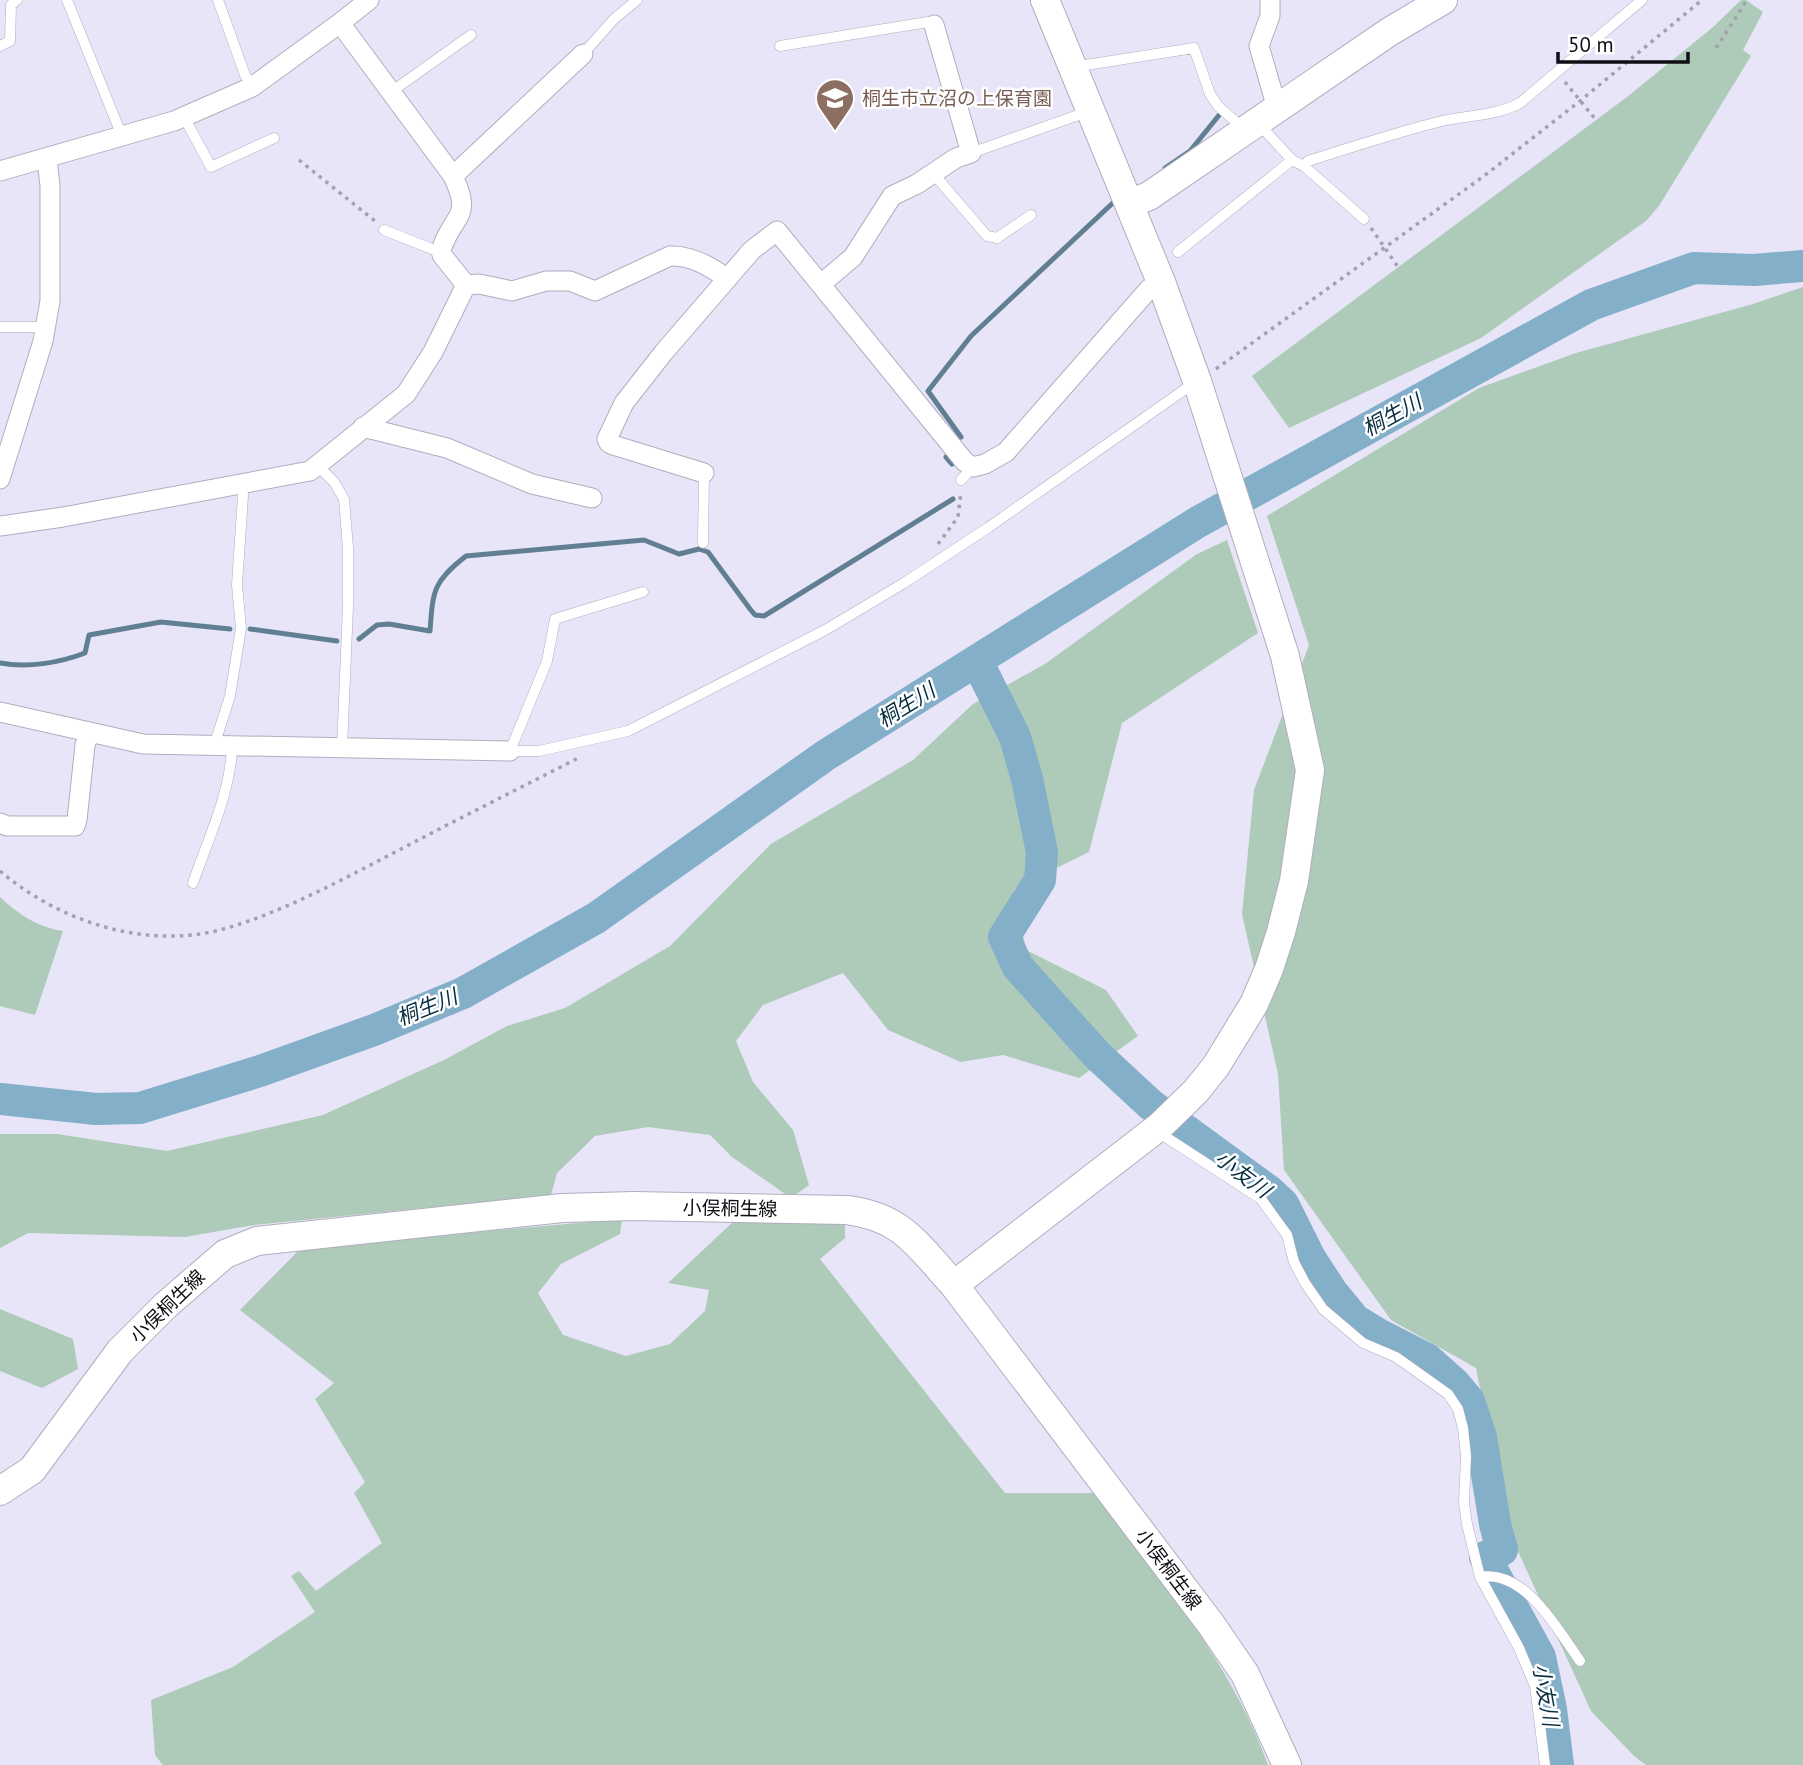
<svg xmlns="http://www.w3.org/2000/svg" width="1803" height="1765" font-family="'PT Sans','Noto Sans JP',sans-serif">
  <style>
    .green { fill: #aecab8 }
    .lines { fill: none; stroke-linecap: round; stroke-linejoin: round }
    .stream { stroke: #607f93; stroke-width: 5 }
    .river { stroke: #83afc9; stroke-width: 32 }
    .lane-casing { stroke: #b0adbf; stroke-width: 11 }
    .street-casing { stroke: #b0adbf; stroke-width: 21 }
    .secondary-casing { stroke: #b0adbf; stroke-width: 30 }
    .path { stroke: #a2a1af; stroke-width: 3.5; stroke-dasharray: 3.5 5; stroke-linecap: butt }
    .lane { stroke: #fff; stroke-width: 10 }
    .street { stroke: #fff; stroke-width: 19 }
    .secondary { stroke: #fff; stroke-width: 28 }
    .labels { text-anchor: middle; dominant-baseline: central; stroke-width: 5; stroke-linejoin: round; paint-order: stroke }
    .education-label { font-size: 19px; fill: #785e54; stroke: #fff; text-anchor: start }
    .street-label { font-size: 19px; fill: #0f0e14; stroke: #fff }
    .water-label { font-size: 21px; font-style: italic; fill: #062e41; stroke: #fff }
  </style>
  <rect width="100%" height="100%" fill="#e7e5f7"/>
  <path class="green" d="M1741 0H1746L1763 12 1743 50 1751 56 1659 206 1646 221 1481 338 1289 428 1252 376 1627 97 1712 28Z
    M1803 287V1765H1646L1634 1756 1591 1711 1506 1525 1476 1368 1391 1320 1284 1170 1278 1074 1242 914 1254 790 1309 645 1267 516 1479 388 1576 353 1753 304Z
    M1227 540 1258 633 1122 723 1089 852 1014 889 1026 950 1106 990 1138 1036 1079 1078 1003 1055 961 1062 888 1030 843 973 763 1005 736 1041 753 1082 793 1130 809 1185 791 1198 732 1157 710 1135 648 1127 595 1136 557 1173 551 1195 254 1225 185 1237 28 1233 0 1248V1134H57L167 1151 323 1115 444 1060 507 1026 565 1008 670 946 771 844 913 760 973 704 1045 664 1197 554Z
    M0 897C19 915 37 927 63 931L35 1015 0 1006Z
    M622 1219 620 1234 561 1264 538 1293 563 1335 626 1356 670 1344 705 1311 709 1290 668 1283 735 1220 845 1221V1238L820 1259 1005 1493H1096C1159 1578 1232 1664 1268 1765H163L155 1755 151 1700 233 1667 315 1612 291 1576 299 1571 316 1591 382 1543 354 1493 365 1482 315 1399 334 1383 240 1310 301 1248Z
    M0 1309 73 1339 78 1369 42 1388 0 1371Z"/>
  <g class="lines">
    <path class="stream" d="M1165 168 1190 151 1220 114
      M961 437 928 391 971 336 1116 200
      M946 457 952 464
      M250 629 337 641
      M359 639 377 625 389 624 430 631C433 590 433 582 466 556L644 540 679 554 699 549 708 552 750 609 755 615 764 616 953 499
      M0 663C28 668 59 663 85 653L89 635 161 622 230 629"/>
    <path class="river" d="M977 661 1015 737 1027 779 1042 852 1040 880 1004 937 1018 967 1097 1055 1151 1105 1269 1191 1283 1204 1310 1258 1332 1292 1355 1320 1378 1334 1427 1359 1455 1384 1469 1401 1481 1437 1495 1524 1502 1550 1485 1557 1540 1657 1551 1709 1558 1765
      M0 1099 96 1109 140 1108 260 1071 374 1030 463 993 596 918 826 755 1198 522 1591 305 1694 268 1754 270 1803 266"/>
    <defs>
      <path id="lane" d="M67 0 122 136
        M218 0 245 75 252 87
        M0 46 10 41 11 5 17 0
        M780 46 928 22 934 25
        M583 54 614 19 637 0
        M1075 71 1086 65 1194 48 1210 94 1218 106 1244 129
        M391 92 471 35
        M184 117 211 167 274 138
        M1258 123 1292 160 1304 166 1364 219
        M971 153 1087 112
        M1304 166 1308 161C1353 147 1397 132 1442 121 1469 115 1496 116 1520 103L1642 0
        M932 172 987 236 997 238 1031 215
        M384 230 442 253
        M1178 252 1292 160
        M0 327H46
        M318 466 334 482 344 499 348 548V606L342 748
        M961 480 973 467
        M703 543 704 473
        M643 592 555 619 547 661 510 751H539L628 731 827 629 904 583 989 527 1194 383
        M214 746 230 696 241 628 237 585 243 496 242 483
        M193 883C208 839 231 792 232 746
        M1158 1132 1261 1199 1287 1235 1294 1262 1305 1283 1323 1309 1363 1343 1396 1357 1448 1394 1458 1409 1463 1428 1466 1456 1464 1503 1467 1524 1480 1577 1519 1648 1535 1686 1545 1765
        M1480 1577C1525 1569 1558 1630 1580 1661"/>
      <path id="street" d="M1270 0V16L1259 46 1277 108
        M340 23 453 176C473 219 454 212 441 250L442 255 466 285
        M0 171 174 121 252 87 340 23 369 0
        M453 176 583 54
        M821 284 853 257 892 196 917 184 956 158 971 153 934 25
        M466 285 479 284 512 291 546 281H570L595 291 670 256C691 255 710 266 726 278
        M363 427 447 448 532 484 592 498
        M704 473 613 445 609 443 607 439 624 403 664 352 752 250 777 231 965 462 973 467 985 464 1006 452 1149 289 1161 282
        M0 479 43 341 50 301V186L47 159
        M0 526 63 517 310 471 406 394 433 352 466 285
        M0 712 143 744 510 751
        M0 823 7 826H75L77 820 85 745 89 734"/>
      <path id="secondary" d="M1129 204 1149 196 1389 32 1443 0
        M954 1285 1160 1126 1196 1091 1216 1066 1254 1004 1269 969 1281 932 1294 881 1310 770 1285 656 1197 381 1161 282 1045 0
        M0 1491 32 1470 120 1351 166 1305 225 1254 257 1241 562 1208 634 1206 847 1210C903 1217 918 1246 954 1285L1210 1623 1245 1674 1287 1765"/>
    </defs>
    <use href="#lane" class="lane-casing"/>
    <use href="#street" class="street-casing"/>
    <use href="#secondary" class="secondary-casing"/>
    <path class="path" d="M1716 48 1747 0
      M1565 82 1596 120
      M299 160 375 221
      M1371 228 1398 267
      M1216 369 1484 176 1580 101 1702 0
      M938 544 958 517 961 492
      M0 871C61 923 149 951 227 928 288 910 345 878 401 849 460 818 520 788 580 757"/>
    <use href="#lane" class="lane"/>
    <use href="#street" class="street"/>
    <use href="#secondary" class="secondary"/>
  </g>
  <defs>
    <symbol id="school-pin" viewBox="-11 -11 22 30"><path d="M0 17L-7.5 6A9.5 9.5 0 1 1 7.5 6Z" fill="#8d6e63" stroke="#fff"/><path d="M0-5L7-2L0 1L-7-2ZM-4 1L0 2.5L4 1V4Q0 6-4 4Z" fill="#fff"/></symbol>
  </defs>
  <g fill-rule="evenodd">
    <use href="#school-pin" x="813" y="76" width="44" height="60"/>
  </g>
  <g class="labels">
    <g class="education-label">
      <text x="862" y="98">桐生市立沼の上保育園</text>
    </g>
    <g class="street-label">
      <text transform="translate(730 1208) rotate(1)">小俣桐生線</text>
      <text transform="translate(167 1306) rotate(-44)">小俣桐生線</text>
      <text transform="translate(1169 1569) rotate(53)">小俣桐生線</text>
    </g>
    <g class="water-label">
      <text transform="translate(1392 415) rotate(-29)">桐生川</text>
      <text transform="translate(906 705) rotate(-32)">桐生川</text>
      <text transform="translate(427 1007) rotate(-22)">桐生川</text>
      <text transform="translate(1243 1174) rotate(37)">小友川</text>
      <text transform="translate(1546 1695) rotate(80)">小友川</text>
    </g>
  </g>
  <path d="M1558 52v10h130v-10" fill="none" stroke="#0f0e14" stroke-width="3.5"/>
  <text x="1568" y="52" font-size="21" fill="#0f0e14" stroke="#ffffff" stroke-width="5" paint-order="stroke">50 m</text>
</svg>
